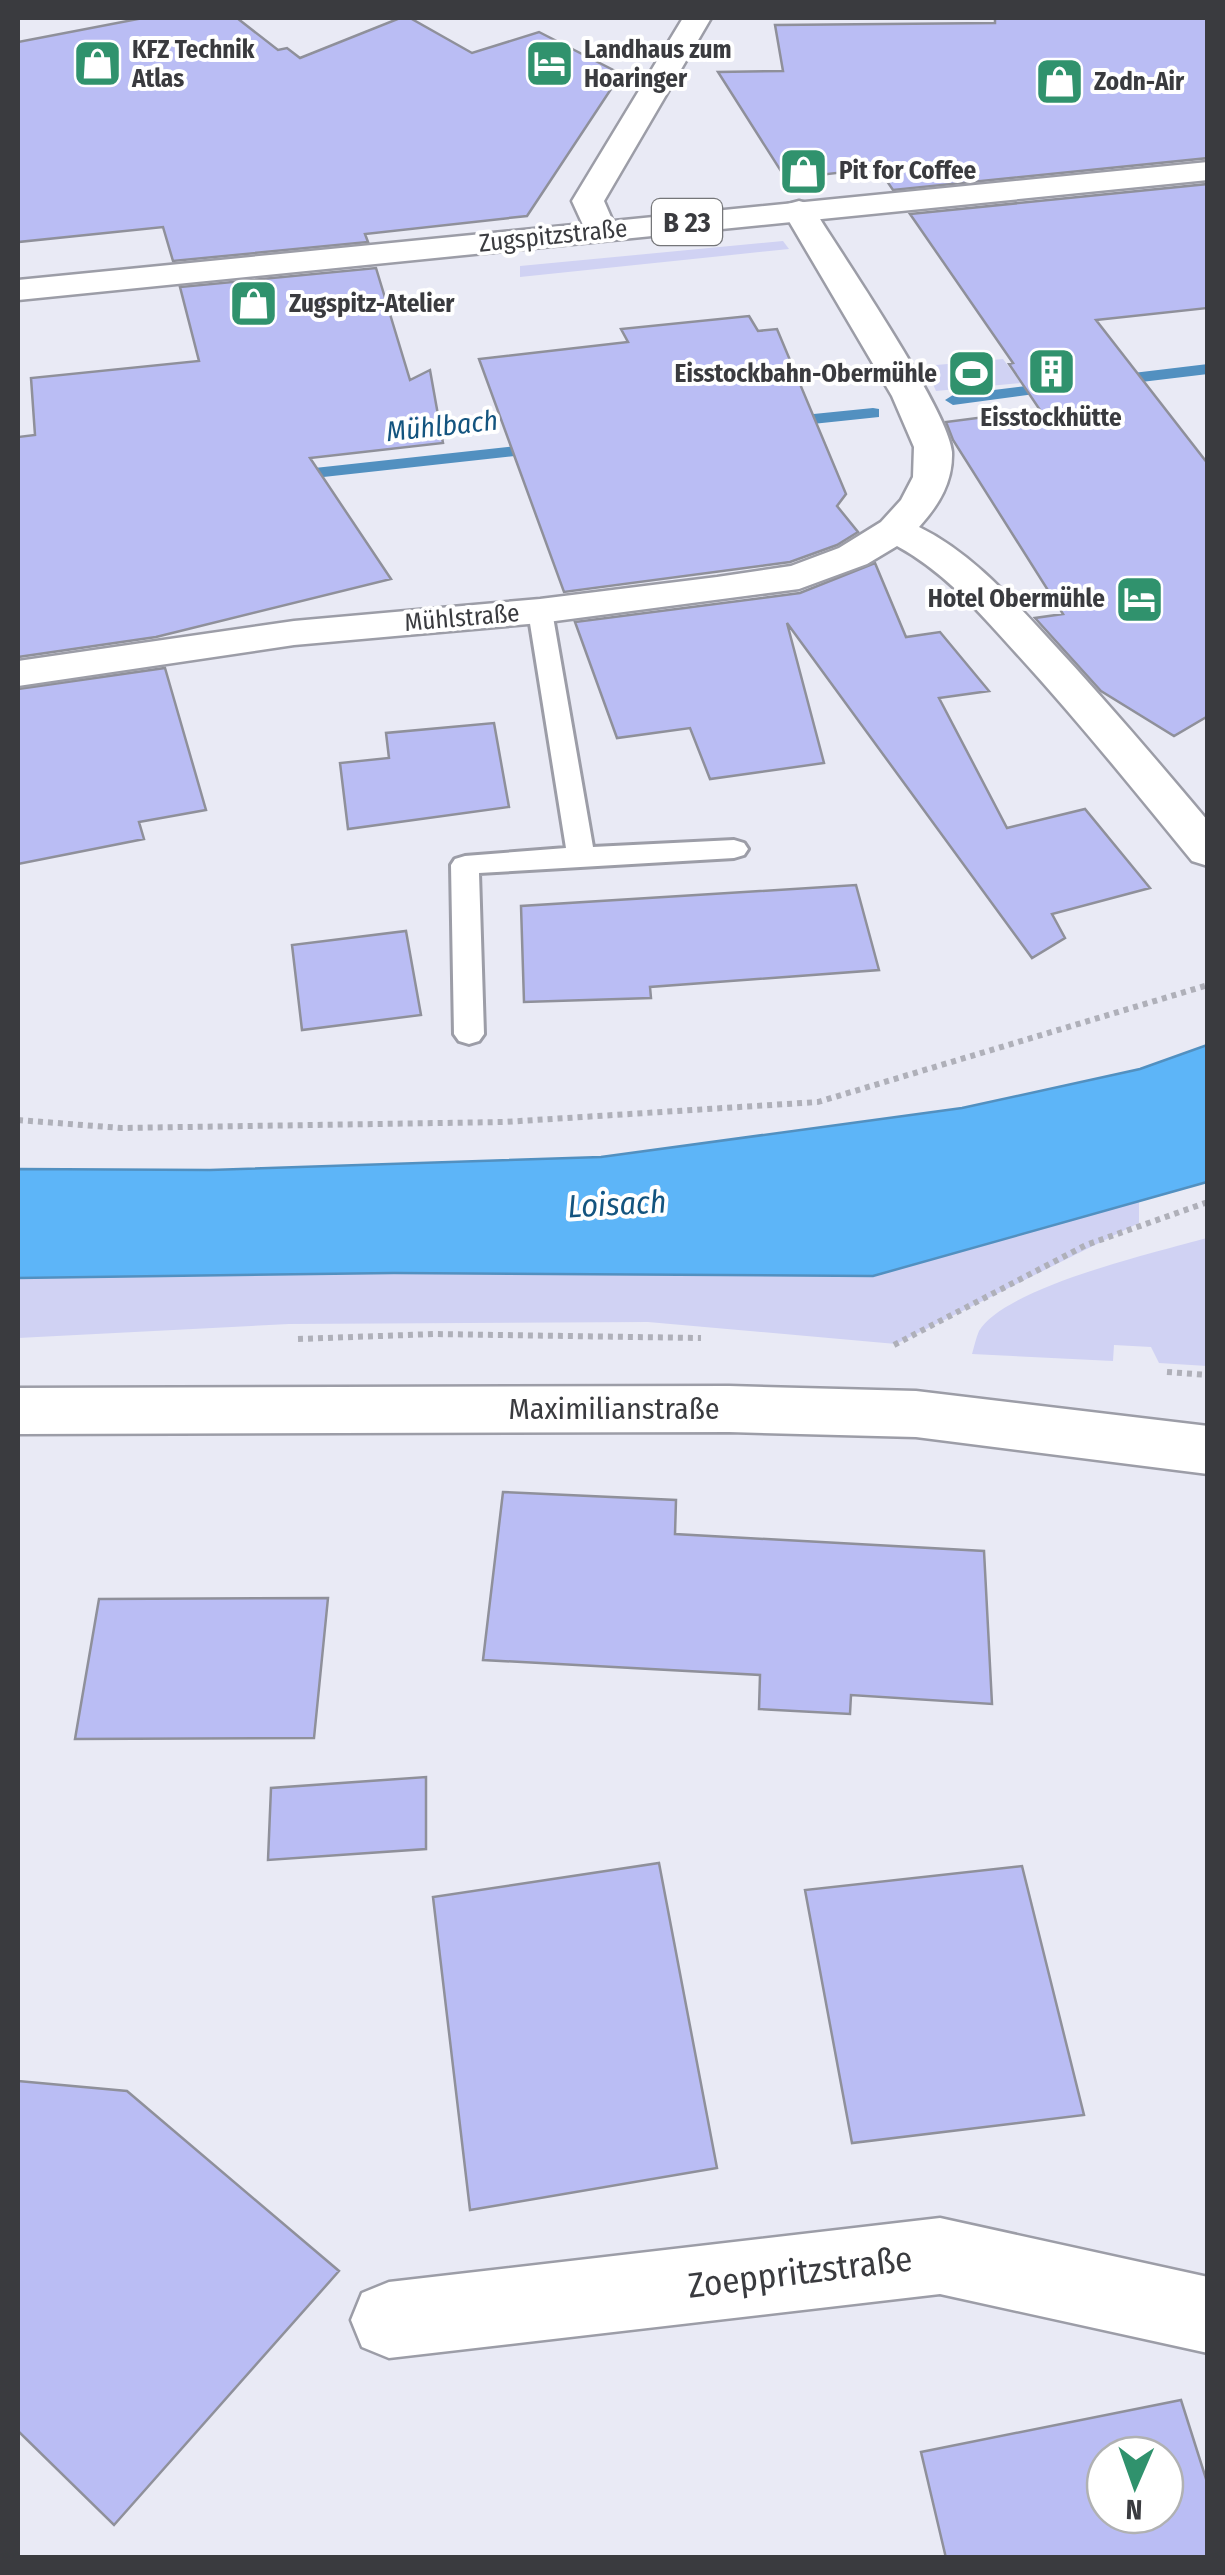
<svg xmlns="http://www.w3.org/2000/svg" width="1225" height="2575" font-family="'Fira Sans Condensed',sans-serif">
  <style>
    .green { fill: #d0d2f3 }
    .water { fill: #5db5f8; stroke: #5290c0; stroke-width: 2.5 }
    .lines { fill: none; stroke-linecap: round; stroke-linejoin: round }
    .stream { fill: #5290c0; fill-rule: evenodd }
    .building { fill: #babdf4; stroke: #8f909a; stroke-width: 2.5; fill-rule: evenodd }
    .service-casing { stroke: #9c9da7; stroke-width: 6 }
    .minor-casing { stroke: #9c9da7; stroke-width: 5 }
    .primary-casing { stroke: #9c9da7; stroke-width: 5 }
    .path { stroke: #afb0b9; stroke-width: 6; stroke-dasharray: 5 5; stroke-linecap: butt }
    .service { fill: #fff; fill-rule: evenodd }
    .minor { fill: #fff; fill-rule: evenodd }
    .primary { fill: #fff; fill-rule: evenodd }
    .labels { text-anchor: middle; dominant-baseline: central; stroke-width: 8; stroke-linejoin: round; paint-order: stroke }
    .far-poi-label { font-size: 25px; font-weight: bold; fill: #3a3b3f; stroke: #fff; text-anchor: start }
    .far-street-label { font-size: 25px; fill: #3a3b3f; stroke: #fff }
    .shield { fill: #fff; stroke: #757679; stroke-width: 2.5 }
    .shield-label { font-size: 28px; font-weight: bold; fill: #3a3b3f }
    .far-water-label { font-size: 28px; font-style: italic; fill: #13547f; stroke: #fff }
    .street-label { font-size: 30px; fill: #3a3b3f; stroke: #fff }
    .water-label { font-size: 32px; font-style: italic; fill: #13547f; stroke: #fff }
    .near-street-label { font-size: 35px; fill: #3a3b3f; stroke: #fff }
  </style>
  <rect width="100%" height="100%" fill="#e9eaf5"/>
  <path class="green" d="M783 241 789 249 520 277V266Z
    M1003 359 1021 383 936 391 925 366Z
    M1139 1201V1223L896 1344 648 1322 289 1324 18 1338V1278L394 1273 873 1276Z
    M1207 1238V1366L1159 1363 1151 1347 1114 1345 1113 1361 972 1354C974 1347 976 1338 979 1331 1005 1287 1157 1252 1207 1238Z"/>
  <path class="water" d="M1207 1045V1182L873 1276 394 1273 18 1278V1169L210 1170 601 1157 962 1108 1140 1069Z"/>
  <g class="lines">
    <path class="stream" d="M1208 364V374L1108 386 1100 381 1108 376Z
      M1059 382 1065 384V390L953 405 945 400 953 395Z
      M873 408 879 409V417L784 427 776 422 784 417Z
      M545 443 553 448 551 452 287 481 278 476 287 471Z"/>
  </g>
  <path class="building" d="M143 18H237L278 50 287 48 300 58 400 18H410L472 53 539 32 621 74 527 216 365 234 368 242 173 261 163 227 18 242V42Z
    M995 18H1208V158L893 190 878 168 786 179 718 72 783 71 775 25 995 23Z
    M1208 184V308L1096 320 1208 464V716L1174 736 1101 691 1035 618 1063 614 953 440 946 422 1040 410 1009 364 1013 363 910 214Z
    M376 268 410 380 430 370 443 443 310 458 391 579 156 637 18 657V437L35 435 31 378 199 361 180 287Z
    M749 316 758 331 777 329 846 494 837 506 858 532 837 545 790 562 564 592 479 359 628 342 621 329Z
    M875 563 906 637 940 632 989 691 939 698 1007 828 1085 809 1150 888 1052 914 1065 938 1032 958 787 623 824 763 710 779 690 728 617 738 575 622 800 593Z
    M165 668 206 810 139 822 144 839 18 864V689Z
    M494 723 509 807 348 829 340 763 389 758 386 733Z
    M856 885 879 970 650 987 651 998 524 1002 521 906Z
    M406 931 421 1015 302 1030 292 945Z
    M503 1492 676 1500 675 1534 984 1551 992 1704 851 1695 850 1714 759 1709 760 1675 483 1660Z
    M328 1598 314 1738 75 1739 99 1599Z
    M426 1777V1849L268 1860 271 1788Z
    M659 1863 717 2168 470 2210 433 1897Z
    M1022 1866 1084 2115 852 2143 805 1890Z
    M18 2081 127 2091 339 2271 114 2525 18 2431Z
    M1181 2400 1208 2485V2558H946L921 2452ZM1105 2455H1165V2515H1105Z"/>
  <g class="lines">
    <defs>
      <path id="service" d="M540 604 552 611 593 847 734 840 744 843 748 849 744 855 734 858 479 873 484 1034 479 1041 469 1044 459 1041 454 1034 451 865 455 859 465 856 566 848 528 611Z"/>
      <path id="minor" d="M683 18H711L604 201 617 231 613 238H589L572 201Z
        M799 201 810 204 815 211C842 255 949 411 952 452 953 482 939 505 919 527 970 552 1008 595 1046 636 1102 696 1155 758 1208 821V866L1192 861C1135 791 1078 721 1017 654 981 614 945 572 897 546L867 564 799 589 540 623 294 645 18 686V661L294 621 540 599 717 577 791 566 839 548 881 522 901 500 913 477 914 447 892 396 783 211 788 204Z
        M729 1386 916 1391 1208 1426V1474L916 1437 729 1432 18 1434V1388Z
        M940 2218 1208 2277V2353L940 2294 389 2358 362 2347 351 2320 362 2293 389 2282Z"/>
      <path id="primary" d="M1208 162V180L18 300V280Z"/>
    </defs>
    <use href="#service" class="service-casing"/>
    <use href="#minor" class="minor-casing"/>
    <use href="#primary" class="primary-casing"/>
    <path class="path" d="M18 1120 121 1128 504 1122 818 1102 1208 985
      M298 1339 434 1334 701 1338
      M894 1345 1086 1245 1208 1202
      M1167 1372 1208 1375"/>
    <use href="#service" class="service"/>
    <use href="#minor" class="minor"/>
    <use href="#primary" class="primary"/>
  </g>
  <defs>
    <symbol id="shop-square" viewBox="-11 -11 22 22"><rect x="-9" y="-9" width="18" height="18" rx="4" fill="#30926d" stroke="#fff"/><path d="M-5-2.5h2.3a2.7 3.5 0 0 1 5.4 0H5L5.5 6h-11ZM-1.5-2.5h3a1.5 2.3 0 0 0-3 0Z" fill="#fff"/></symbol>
    <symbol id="hotel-square" viewBox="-11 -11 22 22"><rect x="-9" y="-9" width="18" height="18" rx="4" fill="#30926d" stroke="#fff"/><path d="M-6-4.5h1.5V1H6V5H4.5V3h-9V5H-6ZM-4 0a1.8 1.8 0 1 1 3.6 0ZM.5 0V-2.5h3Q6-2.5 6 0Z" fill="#fff"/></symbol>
    <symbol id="building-square" viewBox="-11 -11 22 22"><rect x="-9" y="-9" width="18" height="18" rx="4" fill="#30926d" stroke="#fff"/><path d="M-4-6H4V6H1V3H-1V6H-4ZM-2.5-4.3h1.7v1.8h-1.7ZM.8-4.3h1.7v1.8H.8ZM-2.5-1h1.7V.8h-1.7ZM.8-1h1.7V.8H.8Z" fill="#fff"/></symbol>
    <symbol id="stadium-square" viewBox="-11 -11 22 22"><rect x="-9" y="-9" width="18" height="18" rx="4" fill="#30926d" stroke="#fff"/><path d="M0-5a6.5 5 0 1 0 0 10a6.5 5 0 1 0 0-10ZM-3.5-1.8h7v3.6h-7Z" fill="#fff"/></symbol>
  </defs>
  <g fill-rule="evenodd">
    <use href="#shop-square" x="70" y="36" width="55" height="55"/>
    <use href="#hotel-square" x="522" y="36" width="55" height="55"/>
    <use href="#shop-square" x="1032" y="54" width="55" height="55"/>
    <use href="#shop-square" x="776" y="144" width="55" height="55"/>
    <use href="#shop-square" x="226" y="276" width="55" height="55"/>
    <use href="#building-square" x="1024" y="344" width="55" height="55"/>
    <use href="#stadium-square" x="944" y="346" width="55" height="55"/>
    <use href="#hotel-square" x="1112" y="572" width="55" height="55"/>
  </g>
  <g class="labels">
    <g class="far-poi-label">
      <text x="132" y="50">KFZ Technik<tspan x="132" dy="29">Atlas</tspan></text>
      <text x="584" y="50">Landhaus zum<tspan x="584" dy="29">Hoaringer</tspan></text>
      <text x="1094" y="82">Zodn-Air</text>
      <text x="839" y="171">Pit for Coffee</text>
      <text x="289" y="304">Zugspitz-Atelier</text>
      <text x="937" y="374" text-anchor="end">Eisstockbahn-Obermühle</text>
      <text x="1051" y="418" text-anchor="middle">Eisstockhütte</text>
      <text x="1105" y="599" text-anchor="end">Hotel Obermühle</text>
    </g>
    <g class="far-street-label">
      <text transform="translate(553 236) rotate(-6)">Zugspitzstraße</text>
      <text transform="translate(462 618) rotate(-5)">Mühlstraße</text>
    </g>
    <rect class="shield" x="652" y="199" width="70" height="46" rx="8"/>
    <g class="shield-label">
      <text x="687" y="222">B 23</text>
    </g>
    <g class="far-water-label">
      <text transform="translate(442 426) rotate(-6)">Mühlbach</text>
    </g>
    <g class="street-label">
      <text x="614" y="1409">Maximilianstraße</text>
    </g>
    <g class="water-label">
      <text transform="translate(617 1204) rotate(-3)">Loisach</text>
    </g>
    <g class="near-street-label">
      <text transform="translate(800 2272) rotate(-7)">Zoeppritzstraße</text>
    </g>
  </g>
  <rect width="1225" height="2575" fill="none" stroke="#3a3b3f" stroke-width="40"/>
  <g transform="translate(1135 2485) rotate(182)"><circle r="48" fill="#ffffff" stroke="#b0b1b2" stroke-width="2.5"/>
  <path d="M0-8L18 38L0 25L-18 38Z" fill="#30926d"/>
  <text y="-15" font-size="28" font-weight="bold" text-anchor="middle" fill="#3a3b3f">N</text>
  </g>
</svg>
